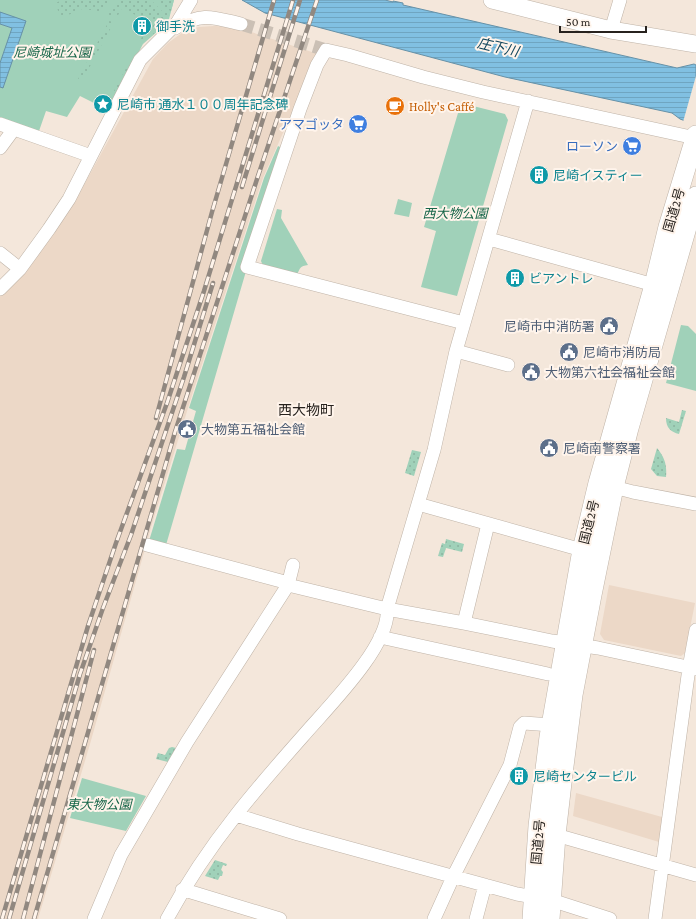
<svg xmlns="http://www.w3.org/2000/svg" width="696" height="919" font-family="'Crimson Pro','Noto Sans JP',serif">
  <style>
    .built { fill: #ecd8c7 }
    .green { fill: #a0d1b9 }
    .garden { fill: url(#garden-dots) }
    .water { fill: url(#water-rules); stroke: #6691a7 }
    .pier { fill: #f4e7db }
    .lines { fill: none; stroke-linecap: round; stroke-linejoin: round }
    .minor-tunnel { stroke: #cbc0b5; stroke-width: 13; stroke-dasharray: 13 6; stroke-linecap: butt }
    .minor-casing { stroke: #bfb3a7; stroke-width: 14 }
    .major-casing { stroke: #bfb3a7; stroke-width: 18 }
    .highway-casing { stroke: #bfb3a7; stroke-width: 20 }
    .minor { stroke: #fff; stroke-width: 13 }
    .major { stroke: #fff; stroke-width: 17 }
    .highway { stroke: #fff; stroke-width: 19 }
    .rail-casing { stroke: #918880; stroke-width: 4.5 }
    .rail { stroke: #fff4eb; stroke-width: 3; stroke-dasharray: 9; stroke-linecap: butt }
    .labels { text-anchor: middle; dominant-baseline: central; stroke-width: 4; stroke-linejoin: round; paint-order: stroke }
    .culture-label { font-size: 13px; fill: #0d838f; stroke: #fff4eb; text-anchor: start }
    .park-label { font-size: 13px; font-style: italic; fill: #176649; stroke: #fff4eb }
    .food-label { font-size: 13px; fill: #c56008; stroke: #fff4eb; text-anchor: start }
    .shop-label { font-size: 13px; fill: #366cbe; stroke: #fff4eb; text-anchor: end }
    .street-label { font-size: 13px; fill: #27221e; stroke: #fff4eb }
    .service-label { font-size: 13px; fill: #4e5e75; stroke: #fff4eb; text-anchor: start }
    .water-label { font-size: 14px; font-style: italic; fill: #10455c; stroke: #fff4eb }
    .neighbourhood-label { font-size: 14px; fill: #27221e; stroke: #fff4eb }
  </style>
  <defs>
    <pattern id="garden-dots" width="8" height="8" patternUnits="userSpaceOnUse"><rect width="8" height="8" fill="#a0d1b9"/><path d="M2 2h.1M6 6h.1" fill="none" stroke="#8ab39f" stroke-width="1.8" stroke-linecap="round"/></pattern>
    <pattern id="water-rules" width="6" height="5" patternUnits="userSpaceOnUse"><rect width="6" height="5" fill="#81c0e2"/><path d="M0 2.5h6" fill="none" stroke="#6fa5c1"/></pattern>
  </defs>
  <rect width="100%" height="100%" fill="#f4e7db"/>
  <path class="built" d="M214 26 236 27 318 54 263 178 193 392 152 524 90 744 38 919H0V296L22 274 63 219 79 194 153 59 168 43 186 30 199 27Z
    M609 585 695 603 685 653 681 656 604 640 600 634Z
    M576 793 662 817 659 842 573 816Z"/>
  <path class="green" d="M0 0H174L169 19 166 24 143 44 108 110 80 96 67 117 46 111 39 131 0 117Z
    M461 103 505 114 508 120 457 296 421 287 436 231 424 227Z
    M278 146 282 148 166 545 149 541 177 449 185 450 196 411 189 408 264 178Z
    M398 199 412 203 409 217 394 214Z
    M277 209 282 210 281 218 308 265C300 266 300 268 297 275L264 268 261 261Z
    M681 325 688 326 696 334V391L666 383Z
    M82 778 146 796 126 831 70 818Z"/>
  <path class="garden" d="M63 0H106L109 3 97 14V10H89L87 7 61 18 55 3Z
    M121 0H151L163 12 170 14C165 30 147 35 139 48L137 47 149 22 122 8 117 17 114 16H108V13Z
    M157 0H174L171 11 166 9Z
    M109 21 114 22 82 81 78 79Z
    M133 55 135 56 117 92 114 91Z
    M682 410 686 411 679 434C671 432 666 428 666 418L679 422Z
    M657 448C665 458 667 465 666 477L657 476 651 469Z
    M412 450 421 452 414 476 405 473Z
    M446 539 464 544 462 552 446 548 443 557 438 556 442 543 445 544Z
    M172 747 176 748 168 762 156 759 158 753 165 755 169 748Z
    M215 860 227 864 226 866 223 865 221 870 223 872 222 876H220L218 880 205 876Z"/>
  <path class="water" d="M242 0H385L393 2V1L403 3V5L677 68 694 64 696 65V125L680 119 672 113 505 77 265 13Z
    M0 12 26 21 3 88 0 87V63L12 28 0 24Z"/>
  <path class="pier" d="M696 76V127L683 122Z"/>
  <g class="lines">
    <path class="minor-tunnel" d="M241 24 326 50"/>
    <defs>
      <path id="minor" d="M175 28C203 12 212 17 241 24
        M611 30 620 0
        M0 124 91 156
        M0 148 14 129
        M489 239 654 285
        M0 253 20 269
        M0 289 20 269 49 229 69 199 140 60 177 23 191 0
        M464 323 247 267 300 109 317 65 326 50 348 55 423 77 483 92 695 138
        M456 351 508 365
        M606 485 633 492 696 504
        M418 504 582 550
        M147 545 281 581 288 585 293 565
        M464 623 488 524
        M380 637 548 674
        M236 815 298 834 517 894 551 900 610 919
        M556 835 696 875
        M182 890 191 892 280 919
        M94 919 121 855 187 742 288 585 387 609 464 623 552 641 598 648 696 669
        M167 919C187 882 210 848 236 815 257 788 280 762 303 736 326 709 391 645 387 609L434 450 456 351 528 101
        M434 919 453 877 510 765 520 727 524 723 551 725
        M476 919 485 885
        M655 919 689 668 696 630"/>
      <path id="major" d="M492 0 611 30 696 44"/>
      <path id="highway" d="M532 919 538 826 549 737 582 550 598 483 654 285 668 227 696 135
        M550 919 556 835 563 774 573 695 592 595 614 487 629 428 696 196"/>
    </defs>
    <use href="#minor" class="minor-casing"/>
    <use href="#major" class="major-casing"/>
    <use href="#highway" class="highway-casing"/>
    <use href="#minor" class="minor"/>
    <use href="#major" class="major"/>
    <use href="#highway" class="highway"/>
    <defs>
      <path id="rail" d="M242 187 300 0
        M156 418 212 212 274 0
        M2 919 88 626 116 543 167 403 204 291 293 0
        M9 919 80 674 103 608 131 535 184 377 213 283
        M23 919 94 650
        M34 919 175 432 258 176 317 0"/>
    </defs>
    <use href="#rail" class="rail-casing"/>
    <use href="#rail" class="rail"/>
  </g>
  <defs>
    <symbol id="building-disc" viewBox="-11 -11 22 22"><circle r="9.5" fill="#0f9aa8" stroke="#fff4eb"/><path d="M-4-6H4V6H1V3H-1V6H-4ZM-2.5-4.3h1.7v1.8h-1.7ZM.8-4.3h1.7v1.8H.8ZM-2.5-1h1.7V.8h-1.7ZM.8-1h1.7V.8H.8Z" fill="#fff"/></symbol>
    <symbol id="sight-disc" viewBox="-11 -11 22 22"><circle r="9.5" fill="#0f9aa8" stroke="#fff4eb"/><path d="M0-6L1.8-2.2L6-1.7L2.9 1.2L3.7 5.4L0 3.3L-3.7 5.4L-2.9 1.2L-6-1.7L-1.8-2.2Z" fill="#fff"/></symbol>
    <symbol id="cafe-disc" viewBox="-11 -11 22 22"><circle r="9.5" fill="#e8710a" stroke="#fff4eb"/><path d="M-5.5-4.5H6V0H3Q3 3.5 0 3.5H-2.5Q-5.5 3.5-5.5 0ZM3-3.2v2h1.7v-2ZM-6 4.5H4V6H-6Z" fill="#fff"/></symbol>
    <symbol id="supermarket-disc" viewBox="-11 -11 22 22"><circle r="9.5" fill="#3f7fe0" stroke="#fff4eb"/><path d="M-6-5.5h2.5l.6 2H6L4.5 2H-2.5L-4.4-4H-6ZM-1.5 3.2a1.3 1.3 0 1 0 .1 0ZM3 3.2a1.3 1.3 0 1 0 .1 0Z" fill="#fff"/></symbol>
    <symbol id="civic-disc" viewBox="-11 -11 22 22"><circle r="9.5" fill="#5c6f8a" stroke="#fff4eb"/><path d="M-.6-6.5H3V-4.5H.6V-3L4-1V1h2V6H-6V1h2V-1L-.6-3ZM-1.2 2.5V6h2.4V2.5Z" fill="#fff"/></symbol>
  </defs>
  <g fill-rule="evenodd">
    <use href="#building-disc" x="131" y="15" width="22" height="22"/>
    <use href="#sight-disc" x="92" y="93" width="22" height="22"/>
    <use href="#cafe-disc" x="384" y="95" width="22" height="22"/>
    <use href="#supermarket-disc" x="347" y="113" width="22" height="22"/>
    <use href="#supermarket-disc" x="621" y="135" width="22" height="22"/>
    <use href="#building-disc" x="528" y="164" width="22" height="22"/>
    <use href="#building-disc" x="504" y="267" width="22" height="22"/>
    <use href="#civic-disc" x="598" y="315" width="22" height="22"/>
    <use href="#civic-disc" x="558" y="341" width="22" height="22"/>
    <use href="#civic-disc" x="520" y="361" width="22" height="22"/>
    <use href="#civic-disc" x="176" y="418" width="22" height="22"/>
    <use href="#civic-disc" x="538" y="437" width="22" height="22"/>
    <use href="#building-disc" x="508" y="765" width="22" height="22"/>
  </g>
  <g class="labels">
    <g class="culture-label">
      <text x="156" y="26">御手洗</text>
      <text x="117" y="104">尼崎市 通水１００周年記念碑</text>
      <text x="553" y="175">尼崎イスティー</text>
      <text x="529" y="278">ビアントレ</text>
      <text x="533" y="776">尼崎センタービル</text>
    </g>
    <g class="park-label">
      <text x="52" y="52">尼崎城址公園</text>
      <text x="455" y="213">西大物公園</text>
      <text x="99" y="804">東大物公園</text>
    </g>
    <g class="food-label">
      <text x="409" y="106">Holly's Caffé</text>
    </g>
    <g class="shop-label">
      <text x="344" y="124">アマゴッタ</text>
      <text x="618" y="146">ローソン</text>
    </g>
    <g class="street-label">
      <text transform="translate(674 210) rotate(-74)">国道2号</text>
      <text transform="translate(589 522) rotate(-76)">国道2号</text>
      <text transform="translate(538 842) rotate(-85)">国道2号</text>
    </g>
    <g class="service-label">
      <text x="595" y="326" text-anchor="end">尼崎市中消防署</text>
      <text x="583" y="352">尼崎市消防局</text>
      <text x="545" y="372">大物第六社会福祉会館</text>
      <text x="201" y="429">大物第五福祉会館</text>
      <text x="563" y="448">尼崎南警察署</text>
    </g>
    <g class="water-label">
      <text transform="translate(498 47) rotate(13)">庄下川</text>
    </g>
    <g class="neighbourhood-label">
      <text x="306" y="410">西大物町</text>
    </g>
  </g>
  <path d="M560 26v6h86v-6" fill="none" stroke="#27221e" stroke-width="2"/>
  <text x="566" y="26" font-size="12" fill="#27221e" stroke="#fff4eb" stroke-width="3" paint-order="stroke">50 m</text>
</svg>
